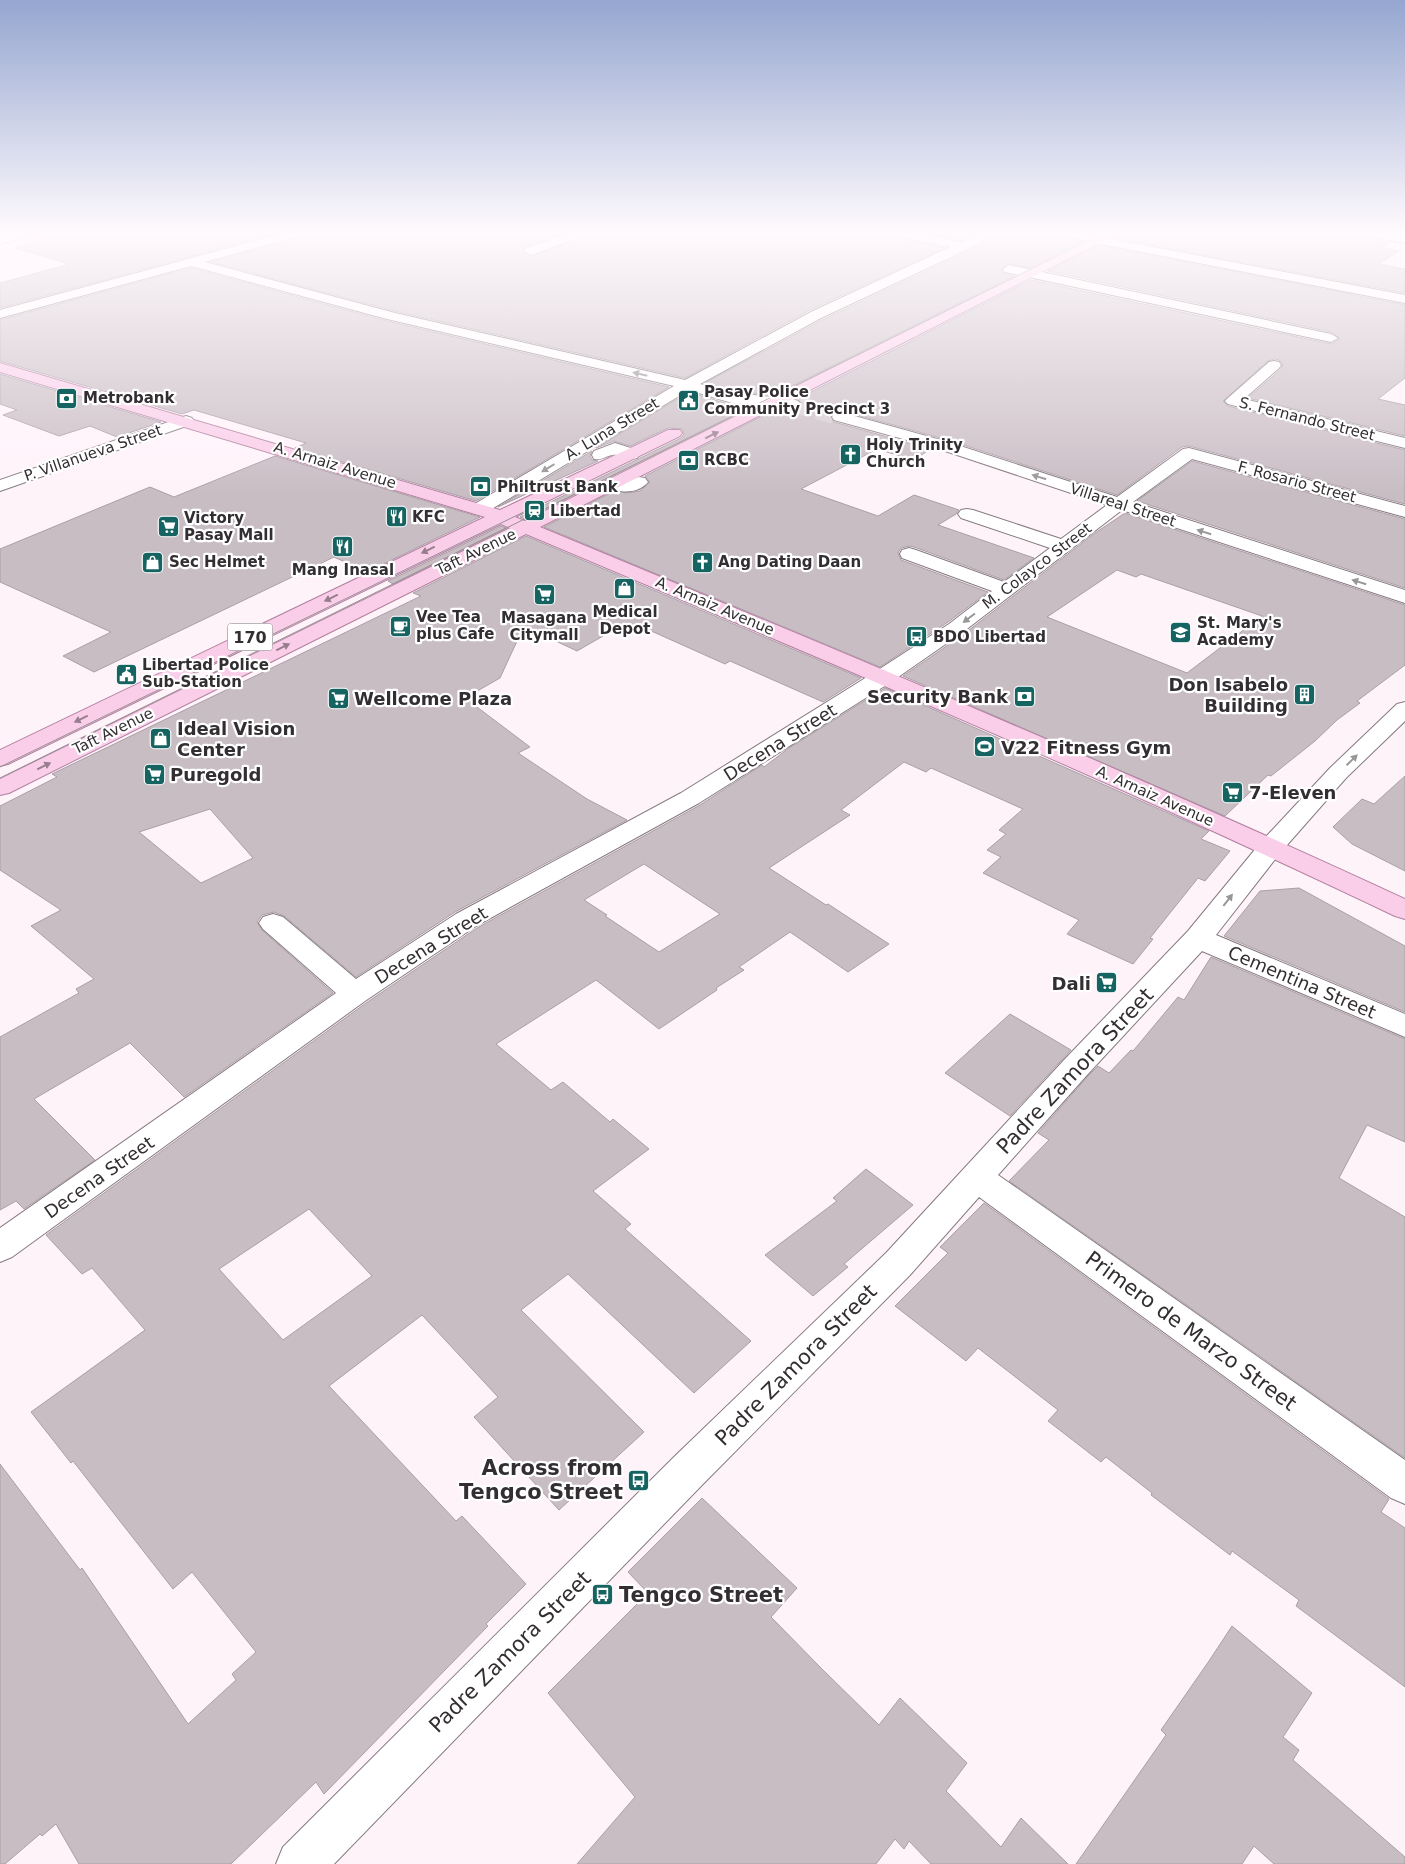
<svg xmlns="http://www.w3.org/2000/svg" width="1405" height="1864" font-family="'DejaVu Sans',sans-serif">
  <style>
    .building { fill: #c9bdc4; stroke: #aa9fa6; fill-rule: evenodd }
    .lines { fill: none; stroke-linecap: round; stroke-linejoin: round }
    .minor-tunnel { stroke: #d6ccd2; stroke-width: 17; stroke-dasharray: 17 8; stroke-linecap: butt }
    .minor-casing { stroke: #857a80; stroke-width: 2 }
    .major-casing { stroke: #b181a0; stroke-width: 2 }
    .minor { fill: #fff; fill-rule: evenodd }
    .major { fill: #facee9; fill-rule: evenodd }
    .tram { stroke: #989095; stroke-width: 1 }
    .oneway { fill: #989698 }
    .oneway2 { fill: #967e8d }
    .labels { text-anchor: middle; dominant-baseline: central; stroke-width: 4.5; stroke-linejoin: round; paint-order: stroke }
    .far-poi-label { font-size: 15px; font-weight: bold; fill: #322e31; stroke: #fff; text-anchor: start }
    .far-street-label { font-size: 15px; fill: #322e31; stroke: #fff }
    .shield { fill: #fff; stroke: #706d6f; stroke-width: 1 }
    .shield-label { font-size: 16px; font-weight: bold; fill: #322e31 }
    .poi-label { font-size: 18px; font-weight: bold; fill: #322e31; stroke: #fff; text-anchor: start }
    .street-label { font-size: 18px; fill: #322e31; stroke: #fff }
    .near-street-label { font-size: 21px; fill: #322e31; stroke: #fff }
    .near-poi-label { font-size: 21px; font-weight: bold; fill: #322e31; stroke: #fff; text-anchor: end }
  </style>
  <rect width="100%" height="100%" fill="#fff3fa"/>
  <path class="building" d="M67 233H277L0 308V283L70 264 15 248Z
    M305 233H565L525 246 522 251 530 257 587 237 590 233H889L897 238 944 248 810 310 685 378 395 311 212 262 302 237Z
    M925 233H976L961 240Z
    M997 233H1070L1069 238 1082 242 1030 268 1008 263 1001 270 1005 274 1014 276 774 395 733 391 705 383 822 320 969 251Z
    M1121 233H1360L1368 238 1391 242 1382 248 1399 251 1379 264 1405 269V293L1114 238Z
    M1099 245 1405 305V378L1378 399 1405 405V436L1248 398 1281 369 1283 364 1279 360 1274 359 1268 361 1223 401 1228 406 1405 450V504L1189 446 1182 447 1117 495 948 440 839 410 833 412 830 416 834 422 931 449 913 460 877 449 801 489 878 516 914 495 959 510 956 514 938 525 1034 558 1004 580 917 548 910 546 901 548 898 553 901 560 988 592 948 622 880 667 544 527 614 491 627 493 640 491 650 482 645 476 778 408 793 411 799 409 803 404 797 399 1031 280 1331 344 1340 339 1331 332 1048 271Z
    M191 268 387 321 669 387 476 501 295 448 306 443 194 410 182 414 0 361V320Z
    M0 374 161 422 117 437 90 426 59 436 3 415 17 410 0 404Z
    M689 392 731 405 752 406 525 519 520 517 681 438 684 434 682 429 668 428 630 446 614 441 596 448Z
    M592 451 590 456 592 460 598 461 498 507Z
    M275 456 480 517 367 572 334 557 94 672 63 656 111 632 0 582V549L150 487 174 497Z
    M1192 461 1405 519V588L1137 501Z
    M1125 513 1405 605V665L1357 701 1360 703 1337 720 1315 741 1271 776 1268 775 1225 816 903 676 964 634 1095 533ZM1117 570 1136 577 1141 574 1262 616 1187 673 1047 617Z
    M501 526 506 528 393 584 388 581Z
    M526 536 861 678 823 702 730 661 725 664 649 630 644 633 624 624 577 651 524 626 500 678 465 698 530 747 518 753 587 799 627 820 455 912 356 977 284 916 274 912 262 915 257 922 262 930 333 993 184 1097 130 1043 34 1099 95 1160 24 1209 16 1201 0 1210V1037L79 993 76 989 94 979 31 926 61 910 0 870V806L57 777 52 774 421 596 413 593ZM210 809 253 858 201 883 139 832Z
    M885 688 1209 831 1201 839 1230 851 1205 881 1198 878 1150 938 1153 939 1133 964 1067 934 1079 920 983 873 1001 857 987 850 1006 834 999 830 1023 809 931 768 926 772 904 762 841 810 850 815 769 868 826 905 828 904 889 944 848 972 790 932 739 967 744 970 716 988 717 990 659 1029 596 980 496 1044 551 1090 563 1082 610 1122 613 1119 649 1149 593 1191 631 1224 625 1229 751 1341 694 1393 568 1274 521 1310 644 1432 559 1510 474 1417 498 1397 422 1315 329 1386 456 1521 462 1516 526 1584 486 1624 488 1626 324 1794 316 1782 231 1864H79L56 1824 42 1836 40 1834 5 1864H0V1464L80 1570 82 1568 188 1724 236 1680 232 1674 256 1652 192 1572 173 1589 73 1461 71 1463 31 1412 145 1330 92 1268 82 1274 46 1235 366 1003 477 928 700 805 762 765 764 767 789 748ZM644 864 720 914 659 952 605 916 607 915 584 900ZM309 1209 372 1276 283 1340 219 1269Z
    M1405 776V871L1352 844 1333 827 1362 799 1374 804Z
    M1299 888 1405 946V1012L1224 936 1260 891Z
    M1211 957 1405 1039V1142L1367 1125 1339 1178 1405 1217V1458L1009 1181 1049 1140 1038 1133 1088 1076 1098 1066 1109 1073 1131 1050 1133 1051 1178 997 1184 1000Z
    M1010 1014 1071 1050 1010 1116 945 1073Z
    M866 1169 913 1205 844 1264 848 1267 813 1296 765 1255 837 1201 833 1198Z
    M984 1203 1389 1499 1381 1512 1405 1528V1687L1296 1606 1299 1600 1232 1551 1230 1555 1151 1495 1152 1493 1106 1457 1101 1462 1048 1421 1058 1410 978 1348 966 1361 895 1306 948 1253 940 1247Z
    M702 1498 797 1588 771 1617 821 1668 879 1725 900 1698 967 1763 946 1791 1001 1847 1021 1818 1068 1864H931L909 1841 904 1849 895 1839 876 1864H577L635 1797 548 1693 648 1593 628 1572Z
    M1232 1626 1312 1693 1283 1737 1299 1750 1293 1760 1405 1857V1864H1274L1254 1846 1242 1864H1076L1166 1735 1161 1730 1209 1661Z"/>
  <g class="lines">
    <path class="minor-tunnel" d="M793 404 840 417"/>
    <defs>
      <path id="minor" d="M14 233H34L32 235 0 244V236Z
        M284 233H303L301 235 205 262 395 313 685 380 811 312 950 247 897 236 891 233H915L961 242 980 233H995L968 249 821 318 700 384 733 393 793 399 798 401 801 404 798 407 793 409 778 406 732 403 689 390 485 513 479 514 473 513 470 509 473 505 674 386 387 319 191 266 0 318V310Z
        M571 233H588L586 235 534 254 530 255 524 251 526 248Z
        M1079 233 1405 295V303L1076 239 1070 236 1072 234Z
        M1362 233H1390L1405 235V243L1368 236Z
        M1009 265 1331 334 1338 338 1331 342 1005 272 1003 269Z
        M1274 361 1279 362 1281 365 1279 368 1244 399 1405 438V448L1228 404 1225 401 1228 398 1269 362Z
        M840 412 948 442 1117 497 1183 449 1189 448 1405 506V517L1192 459 1133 502 1405 590V603L1122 510 963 632 891 682 699 803 476 926 365 1001 12 1257 0 1262V1228L336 993 263 929 259 923 263 917 273 914 283 917 356 979 456 914 681 793 875 672 949 624 992 591 902 558 900 554 902 550 909 548 916 550 1004 582 1050 548 961 518 958 514 961 510 967 509 973 510 1061 539 1107 505 936 448 834 420 832 417 834 414Z
        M186 416 192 418 194 421 192 424 0 491V480Z
        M615 443 637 450 639 454 637 458C629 460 625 456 617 455 609 453 603 461 594 459L592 455 594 451Z
        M639 477 645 478 648 482C639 494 615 495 606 483L609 479 615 478 627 481Z
        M1405 702V721L1346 778 1280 853 1216 935 1405 1014V1037L1202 951 1087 1075 998 1175 1405 1460V1504L1391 1498 979 1197 910 1275 703 1484 334 1864H276L283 1847 675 1456 886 1253 1065 1059 1188 931 1262 841 1330 768 1397 704Z"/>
      <path id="major" d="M1104 233H1119L540 527C830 647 1120 767 1405 899V919L1395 916C1110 780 818 657 526 534L9 793 0 795V779L510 528 501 524 8 764 0 766V750L485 517 0 372V363L500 510 668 430H680L682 433 680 436 515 517 525 521Z"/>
    </defs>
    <use href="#minor" class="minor-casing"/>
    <use href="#major" class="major-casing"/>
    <use href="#minor" class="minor"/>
    <use href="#major" class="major"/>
    <path class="tram" d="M0 767 532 508
      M0 778 1104 233"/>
  </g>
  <defs><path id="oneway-solid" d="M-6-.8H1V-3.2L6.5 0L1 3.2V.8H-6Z" transform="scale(1.25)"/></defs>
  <g class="oneway">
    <use href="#oneway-solid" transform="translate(640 374) rotate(-167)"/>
    <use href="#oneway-solid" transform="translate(548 468) rotate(149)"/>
    <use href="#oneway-solid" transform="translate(1039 477) rotate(-162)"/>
    <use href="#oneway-solid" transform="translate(1204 532) rotate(-162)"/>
    <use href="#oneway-solid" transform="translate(1359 582) rotate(-162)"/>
    <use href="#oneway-solid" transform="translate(969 618) rotate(143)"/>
    <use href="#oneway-solid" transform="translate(1352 760) rotate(-44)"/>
    <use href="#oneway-solid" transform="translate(1228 900) rotate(-52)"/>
  </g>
  <g class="oneway2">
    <use href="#oneway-solid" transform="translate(712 435) rotate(-26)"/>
    <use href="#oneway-solid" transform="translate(428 550) rotate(154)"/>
    <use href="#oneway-solid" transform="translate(331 598) rotate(154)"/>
    <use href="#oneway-solid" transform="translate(283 647) rotate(-26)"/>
    <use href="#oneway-solid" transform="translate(81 719) rotate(154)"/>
    <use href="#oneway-solid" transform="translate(44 766) rotate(-26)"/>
  </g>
  <linearGradient id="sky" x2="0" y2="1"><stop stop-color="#95a6d0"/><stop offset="0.47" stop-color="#fffafd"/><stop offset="1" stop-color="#fffafd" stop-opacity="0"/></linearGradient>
  <rect width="1405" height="494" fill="url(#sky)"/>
  <defs>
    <symbol id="bank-square" viewBox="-11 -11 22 22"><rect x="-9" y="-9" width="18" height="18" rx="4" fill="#166461" stroke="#fff"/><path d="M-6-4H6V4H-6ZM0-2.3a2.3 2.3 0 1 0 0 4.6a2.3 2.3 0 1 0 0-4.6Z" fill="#fff"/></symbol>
    <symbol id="civic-square" viewBox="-11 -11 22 22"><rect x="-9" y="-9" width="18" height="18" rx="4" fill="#166461" stroke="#fff"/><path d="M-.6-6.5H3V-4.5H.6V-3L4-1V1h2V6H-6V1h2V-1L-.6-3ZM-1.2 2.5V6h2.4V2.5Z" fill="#fff"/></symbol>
    <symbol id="church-square" viewBox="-11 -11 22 22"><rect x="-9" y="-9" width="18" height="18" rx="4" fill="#166461" stroke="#fff"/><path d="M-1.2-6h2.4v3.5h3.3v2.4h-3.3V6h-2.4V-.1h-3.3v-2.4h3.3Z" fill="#fff"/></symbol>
    <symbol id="station-square" viewBox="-11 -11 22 22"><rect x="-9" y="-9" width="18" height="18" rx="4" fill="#166461" stroke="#fff"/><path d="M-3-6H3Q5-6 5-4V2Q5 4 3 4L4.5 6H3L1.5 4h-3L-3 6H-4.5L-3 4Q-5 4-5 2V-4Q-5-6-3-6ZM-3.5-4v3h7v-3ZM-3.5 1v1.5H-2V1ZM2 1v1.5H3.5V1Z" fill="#fff"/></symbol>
    <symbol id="restaurant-square" viewBox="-11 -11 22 22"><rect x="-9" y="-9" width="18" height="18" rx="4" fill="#166461" stroke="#fff"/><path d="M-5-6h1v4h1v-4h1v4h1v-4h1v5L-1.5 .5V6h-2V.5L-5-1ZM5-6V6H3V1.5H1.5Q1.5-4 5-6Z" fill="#fff"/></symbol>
    <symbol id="supermarket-square" viewBox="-11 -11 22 22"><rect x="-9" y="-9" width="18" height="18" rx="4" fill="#166461" stroke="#fff"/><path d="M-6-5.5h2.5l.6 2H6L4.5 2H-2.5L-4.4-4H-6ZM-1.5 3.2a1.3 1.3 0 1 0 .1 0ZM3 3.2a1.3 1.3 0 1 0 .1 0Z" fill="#fff"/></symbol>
    <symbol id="shop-square" viewBox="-11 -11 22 22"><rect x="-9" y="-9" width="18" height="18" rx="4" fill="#166461" stroke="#fff"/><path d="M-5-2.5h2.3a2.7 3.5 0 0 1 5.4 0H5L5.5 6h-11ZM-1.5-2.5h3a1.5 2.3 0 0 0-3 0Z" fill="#fff"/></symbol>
    <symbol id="cafe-square" viewBox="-11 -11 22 22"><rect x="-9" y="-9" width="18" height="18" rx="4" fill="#166461" stroke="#fff"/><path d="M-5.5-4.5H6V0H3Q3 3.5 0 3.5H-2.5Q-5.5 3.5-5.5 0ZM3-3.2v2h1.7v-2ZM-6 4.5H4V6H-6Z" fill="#fff"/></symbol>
    <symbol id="school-square" viewBox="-11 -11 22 22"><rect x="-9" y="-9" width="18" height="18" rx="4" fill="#166461" stroke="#fff"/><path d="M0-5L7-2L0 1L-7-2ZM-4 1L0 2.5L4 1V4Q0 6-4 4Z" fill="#fff"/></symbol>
    <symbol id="bus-square" viewBox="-11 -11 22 22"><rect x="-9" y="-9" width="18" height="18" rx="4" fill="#166461" stroke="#fff"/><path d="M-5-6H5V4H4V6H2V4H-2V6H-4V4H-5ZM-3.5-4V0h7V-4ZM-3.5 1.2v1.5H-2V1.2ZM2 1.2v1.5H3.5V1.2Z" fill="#fff"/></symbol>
    <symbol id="building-square" viewBox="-11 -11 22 22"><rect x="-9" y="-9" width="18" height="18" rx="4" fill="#166461" stroke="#fff"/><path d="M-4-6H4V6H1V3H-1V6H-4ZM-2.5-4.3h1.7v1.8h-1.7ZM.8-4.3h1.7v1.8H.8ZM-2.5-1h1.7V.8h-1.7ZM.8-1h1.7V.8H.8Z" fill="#fff"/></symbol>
    <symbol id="stadium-square" viewBox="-11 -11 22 22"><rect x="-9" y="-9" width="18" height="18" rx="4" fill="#166461" stroke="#fff"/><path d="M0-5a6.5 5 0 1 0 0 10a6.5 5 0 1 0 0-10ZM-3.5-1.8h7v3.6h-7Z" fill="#fff"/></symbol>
  </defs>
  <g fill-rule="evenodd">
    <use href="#bank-square" x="54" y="386" width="25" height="25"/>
    <use href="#civic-square" x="676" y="388" width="25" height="25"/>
    <use href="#church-square" x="838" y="442" width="25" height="25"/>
    <use href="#bank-square" x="676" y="448" width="25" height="25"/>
    <use href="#bank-square" x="468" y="474" width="25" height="25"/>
    <use href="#station-square" x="522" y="498" width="25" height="25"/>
    <use href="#restaurant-square" x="384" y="504" width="25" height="25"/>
    <use href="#supermarket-square" x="156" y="514" width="25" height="25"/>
    <use href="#restaurant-square" x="330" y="534" width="25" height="25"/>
    <use href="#shop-square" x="140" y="550" width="25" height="25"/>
    <use href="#church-square" x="690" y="550" width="25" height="25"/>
    <use href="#shop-square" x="612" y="576" width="25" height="25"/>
    <use href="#supermarket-square" x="532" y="582" width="25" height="25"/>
    <use href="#cafe-square" x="388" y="614" width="25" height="25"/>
    <use href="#school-square" x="1168" y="620" width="25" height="25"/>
    <use href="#bus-square" x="904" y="624" width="25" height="25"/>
    <use href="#civic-square" x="114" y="662" width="25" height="25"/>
    <use href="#building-square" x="1292" y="682" width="25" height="25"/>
    <use href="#bank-square" x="1012" y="684" width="25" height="25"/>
    <use href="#supermarket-square" x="326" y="686" width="25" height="25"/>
    <use href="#shop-square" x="148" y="726" width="25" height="25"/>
    <use href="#stadium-square" x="972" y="734" width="25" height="25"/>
    <use href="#supermarket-square" x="142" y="762" width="25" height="25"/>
    <use href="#supermarket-square" x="1220" y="780" width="25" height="25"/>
    <use href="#supermarket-square" x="1094" y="970" width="25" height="25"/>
    <use href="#bus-square" x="626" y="1468" width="25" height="25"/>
    <use href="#bus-square" x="590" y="1582" width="25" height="25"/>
  </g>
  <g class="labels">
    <g class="far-poi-label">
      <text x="704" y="392">Pasay Police<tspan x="704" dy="17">Community Precinct 3</tspan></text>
      <text x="83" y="398">Metrobank</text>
      <text x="866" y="445">Holy Trinity<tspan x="866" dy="17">Church</tspan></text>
      <text x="704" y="460">RCBC</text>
      <text x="497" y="487">Philtrust Bank</text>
      <text x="550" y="511">Libertad</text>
      <text x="412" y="517">KFC</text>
      <text x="184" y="518">Victory<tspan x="184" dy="17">Pasay Mall</tspan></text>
      <text x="169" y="562">Sec Helmet</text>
      <text x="718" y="562">Ang Dating Daan</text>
      <text x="343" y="570" text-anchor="middle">Mang Inasal</text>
      <text x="625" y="612" text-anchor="middle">Medical<tspan x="625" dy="17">Depot</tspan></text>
      <text x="416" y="617">Vee Tea<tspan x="416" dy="17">plus Cafe</tspan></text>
      <text x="544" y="618" text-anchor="middle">Masagana<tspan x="544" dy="17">Citymall</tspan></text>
      <text x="1197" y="623">St. Mary's<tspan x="1197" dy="17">Academy</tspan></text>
      <text x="933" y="637">BDO Libertad</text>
      <text x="142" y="665">Libertad Police<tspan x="142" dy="17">Sub-Station</tspan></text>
    </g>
    <g class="far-street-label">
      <text transform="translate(1307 419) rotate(14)">S. Fernando Street</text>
      <text transform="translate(612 429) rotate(-31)">A. Luna Street</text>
      <text transform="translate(93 453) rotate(-19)">P. Villanueva Street</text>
      <text transform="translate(335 465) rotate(17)">A. Arnaiz Avenue</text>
      <text transform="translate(1297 482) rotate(15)">F. Rosario Street</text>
      <text transform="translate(1123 505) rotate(18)">Villareal Street</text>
      <text transform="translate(476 552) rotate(-26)">Taft Avenue</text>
      <text transform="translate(1037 566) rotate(-37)">M. Colayco Street</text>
      <text transform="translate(715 606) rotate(23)">A. Arnaiz Avenue</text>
      <text transform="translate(113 731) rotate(-26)">Taft Avenue</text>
      <text transform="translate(1155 796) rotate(24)">A. Arnaiz Avenue</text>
    </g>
    <rect class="shield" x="227.5" y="623.5" width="45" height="27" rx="4"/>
    <g class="shield-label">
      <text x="250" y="637">170</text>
    </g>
    <g class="poi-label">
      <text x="1288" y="684" text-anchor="end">Don Isabelo<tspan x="1288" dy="21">Building</tspan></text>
      <text x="1008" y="696" text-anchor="end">Security Bank</text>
      <text x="354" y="698">Wellcome Plaza</text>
      <text x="177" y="728">Ideal Vision<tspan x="177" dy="21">Center</tspan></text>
      <text x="1001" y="747">V22 Fitness Gym</text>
      <text x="170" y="774">Puregold</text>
      <text x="1249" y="792">7-Eleven</text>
      <text x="1091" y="983" text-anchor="end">Dali</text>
    </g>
    <g class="street-label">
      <text transform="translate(780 742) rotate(-32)">Decena Street</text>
      <text transform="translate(431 945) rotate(-32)">Decena Street</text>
      <text transform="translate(1302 982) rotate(23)">Cementina Street</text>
      <text transform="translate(99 1177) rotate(-35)">Decena Street</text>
    </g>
    <g class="near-street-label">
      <text transform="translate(1075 1071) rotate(-47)">Padre Zamora Street</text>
      <text transform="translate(1191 1331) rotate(36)">Primero de Marzo Street</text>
      <text transform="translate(796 1365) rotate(-45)">Padre Zamora Street</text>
      <text transform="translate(510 1652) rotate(-45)">Padre Zamora Street</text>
    </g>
    <g class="near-poi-label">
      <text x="623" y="1468">Across from<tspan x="623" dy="24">Tengco Street</tspan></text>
      <text x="619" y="1595" text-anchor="start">Tengco Street</text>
    </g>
  </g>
</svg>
